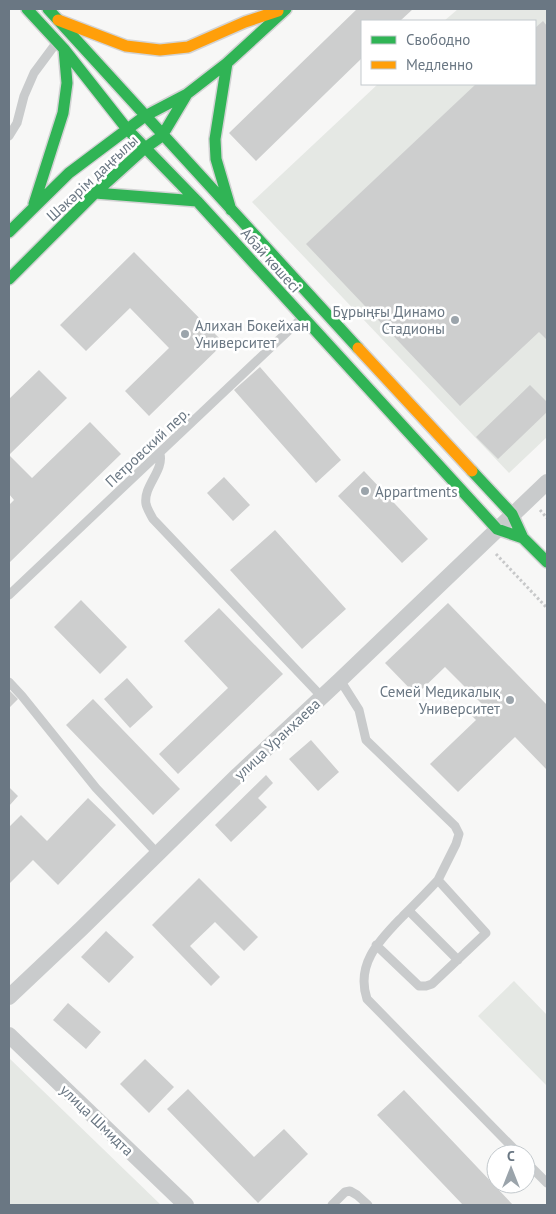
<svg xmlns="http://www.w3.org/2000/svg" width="556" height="1214" font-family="'PT Sans',sans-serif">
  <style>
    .green { fill: #e5e8e4 }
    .building { fill: #cdcece }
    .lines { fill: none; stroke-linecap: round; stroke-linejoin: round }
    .fast-casing { stroke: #d3d3d4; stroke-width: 14 }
    .slow-casing { stroke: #d3d3d4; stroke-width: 14 }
    .path { stroke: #c7c8c9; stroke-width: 3; stroke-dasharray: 2.5 2.5; stroke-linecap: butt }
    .lane { stroke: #c9cbcc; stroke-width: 9 }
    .street { stroke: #c9cbcc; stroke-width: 16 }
    .fast { stroke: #30b455; stroke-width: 11 }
    .slow { stroke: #ff9f0a; stroke-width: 11 }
    .poi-dot { fill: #9ba4ab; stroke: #fff; stroke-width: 2 }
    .labels { text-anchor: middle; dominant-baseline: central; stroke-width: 5; stroke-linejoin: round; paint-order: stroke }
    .street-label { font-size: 15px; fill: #6a7783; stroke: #fff }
    .poi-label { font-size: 15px; fill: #6a7783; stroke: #fff; text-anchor: end }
  </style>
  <rect width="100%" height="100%" fill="#f7f7f6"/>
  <path class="green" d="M458 9H547V437L509 473 252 202 378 84H535V21H444Z
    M514 981 547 1015V1086L478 1016Z
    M9 1058 161 1205H9Z"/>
  <path class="building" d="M357 9H413L400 21H362V58L256 161 229 133Z
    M543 21 547 26V340L539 332 460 406 306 244 476 84H535V28Z
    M134 252 224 343 149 416 125 391 169 348 130 308 86 351 60 325Z
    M260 367 341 460 316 483 234 390Z
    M39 370 67 398 9 455 32 478 90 422 121 454 9 563V505L14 500 9 494V399Z
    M530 385 547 402V412L498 459 476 437Z
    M364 471 428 539 402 563 338 496Z
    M224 477 250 505 233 521 207 493Z
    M275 530 346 609 302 649 230 570Z
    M81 600 127 647 100 674 54 627Z
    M448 603 547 705V770L515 737 458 792 430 764 476 720 472 716 483 705 445 667 416 695 385 663Z
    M219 608 283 674 178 774 159 754 228 688 184 641Z
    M127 678 153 707 130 728 104 699Z
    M9 690 18 699 9 708Z
    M93 699 180 789 153 815 66 725Z
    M311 740 339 772 318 791 289 759Z
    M266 775 273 783 258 798 267 807 231 842 215 825Z
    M9 787 18 796 9 806Z
    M88 798 116 825 58 885 33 860 9 884V827L21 815 47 841Z
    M199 878 258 937 244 951 215 922 190 946 220 977 211 986 152 925Z
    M106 931 134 957 109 983 81 957Z
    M68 1003 101 1032 86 1049 53 1020Z
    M145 1059 174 1087 149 1113 120 1084Z
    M188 1089 254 1157 284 1129 308 1154 258 1203 167 1109Z
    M404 1090 513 1205H463L377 1115Z"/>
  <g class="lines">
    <defs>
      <path id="fast" d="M27 9 64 49 127 129 197 201 497 529 523 538
        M48 9 358 348
        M227 63 215 139 216 159 231 210
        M95 193 197 201
        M34 204 63 113 67 83 64 49
        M9 232 69 173 145 116 187 94 227 63 286 9
        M9 279 95 193 145 148 162 136 187 94
        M472 471 512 514 523 538 547 562"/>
      <path id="slow" d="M58 20 126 46 160 50 188 47 245 22 278 11
        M358 348 472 471"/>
    </defs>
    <use href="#fast" class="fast-casing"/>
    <use href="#slow" class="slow-casing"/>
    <path class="path" d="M540 510 547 518
      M496 554 547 608"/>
    <path class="lane" d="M9 136 17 123 24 96 34 73 57 42
      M160 454C164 471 143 486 146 504 147 509 151 515 153 519L322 697
      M9 595 303 317
      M340 680 359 710 366 740 455 826 459 834 456 844 438 880
      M9 682 22 696 96 788 158 854
      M409 911 458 960
      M376 945 419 986H426L432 984 486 933 438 880C427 892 415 904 403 916 381 939 355 963 367 999L519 1154
      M526 1162 547 1183
      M332 1205 345 1192 350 1191 357 1195 368 1205"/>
    <path class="street" d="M9 997 81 929 238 775 340 680 547 482
      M9 1035 186 1205"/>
    <use href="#fast" class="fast"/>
    <use href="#slow" class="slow"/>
  </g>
  <g class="poi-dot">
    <circle cx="455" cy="320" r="5"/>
    <circle cx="185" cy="334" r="5"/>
    <circle cx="365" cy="491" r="5"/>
    <circle cx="510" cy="700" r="5"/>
  </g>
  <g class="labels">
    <g class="street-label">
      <text transform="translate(92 178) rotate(-43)">Шәкәрім даңғылы</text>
      <text transform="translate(271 260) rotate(48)">Абай көшесі</text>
      <text transform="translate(147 447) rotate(-43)">Петровский пер.</text>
      <text transform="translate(277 739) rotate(-43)">улица Уранхаева</text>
      <text transform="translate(97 1120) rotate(44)">улица Шмидта</text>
    </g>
    <g class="poi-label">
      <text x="445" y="311">Бұрыңғы Динамо<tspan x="445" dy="17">Стадионы</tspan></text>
      <text x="195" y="325" text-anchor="start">Алихан Бокейхан<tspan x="195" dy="17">Университет</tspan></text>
      <text x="375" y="491" text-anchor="start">Appartments</text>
      <text x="500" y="691">Семей Медикалық<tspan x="500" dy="17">Университет</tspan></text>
    </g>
  </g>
  <rect width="556" height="1214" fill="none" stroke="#6a7783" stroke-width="20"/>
  <rect x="361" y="20" width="175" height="65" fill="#ffffff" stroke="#c3c9cd"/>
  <rect x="371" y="36" width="25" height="8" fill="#30b455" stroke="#c3c9cd"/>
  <text x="406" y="45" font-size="15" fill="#6a7783">Свободно</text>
  <rect x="371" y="61" width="25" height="8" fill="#ff9f0a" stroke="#c3c9cd"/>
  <text x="406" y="70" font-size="15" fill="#6a7783">Медленно</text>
  <g transform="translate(511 1169)"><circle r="24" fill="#ffffff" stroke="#c3c9cd"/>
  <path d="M0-4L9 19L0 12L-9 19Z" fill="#9ba4ab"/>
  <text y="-8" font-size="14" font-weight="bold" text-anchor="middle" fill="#6a7783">С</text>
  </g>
</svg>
